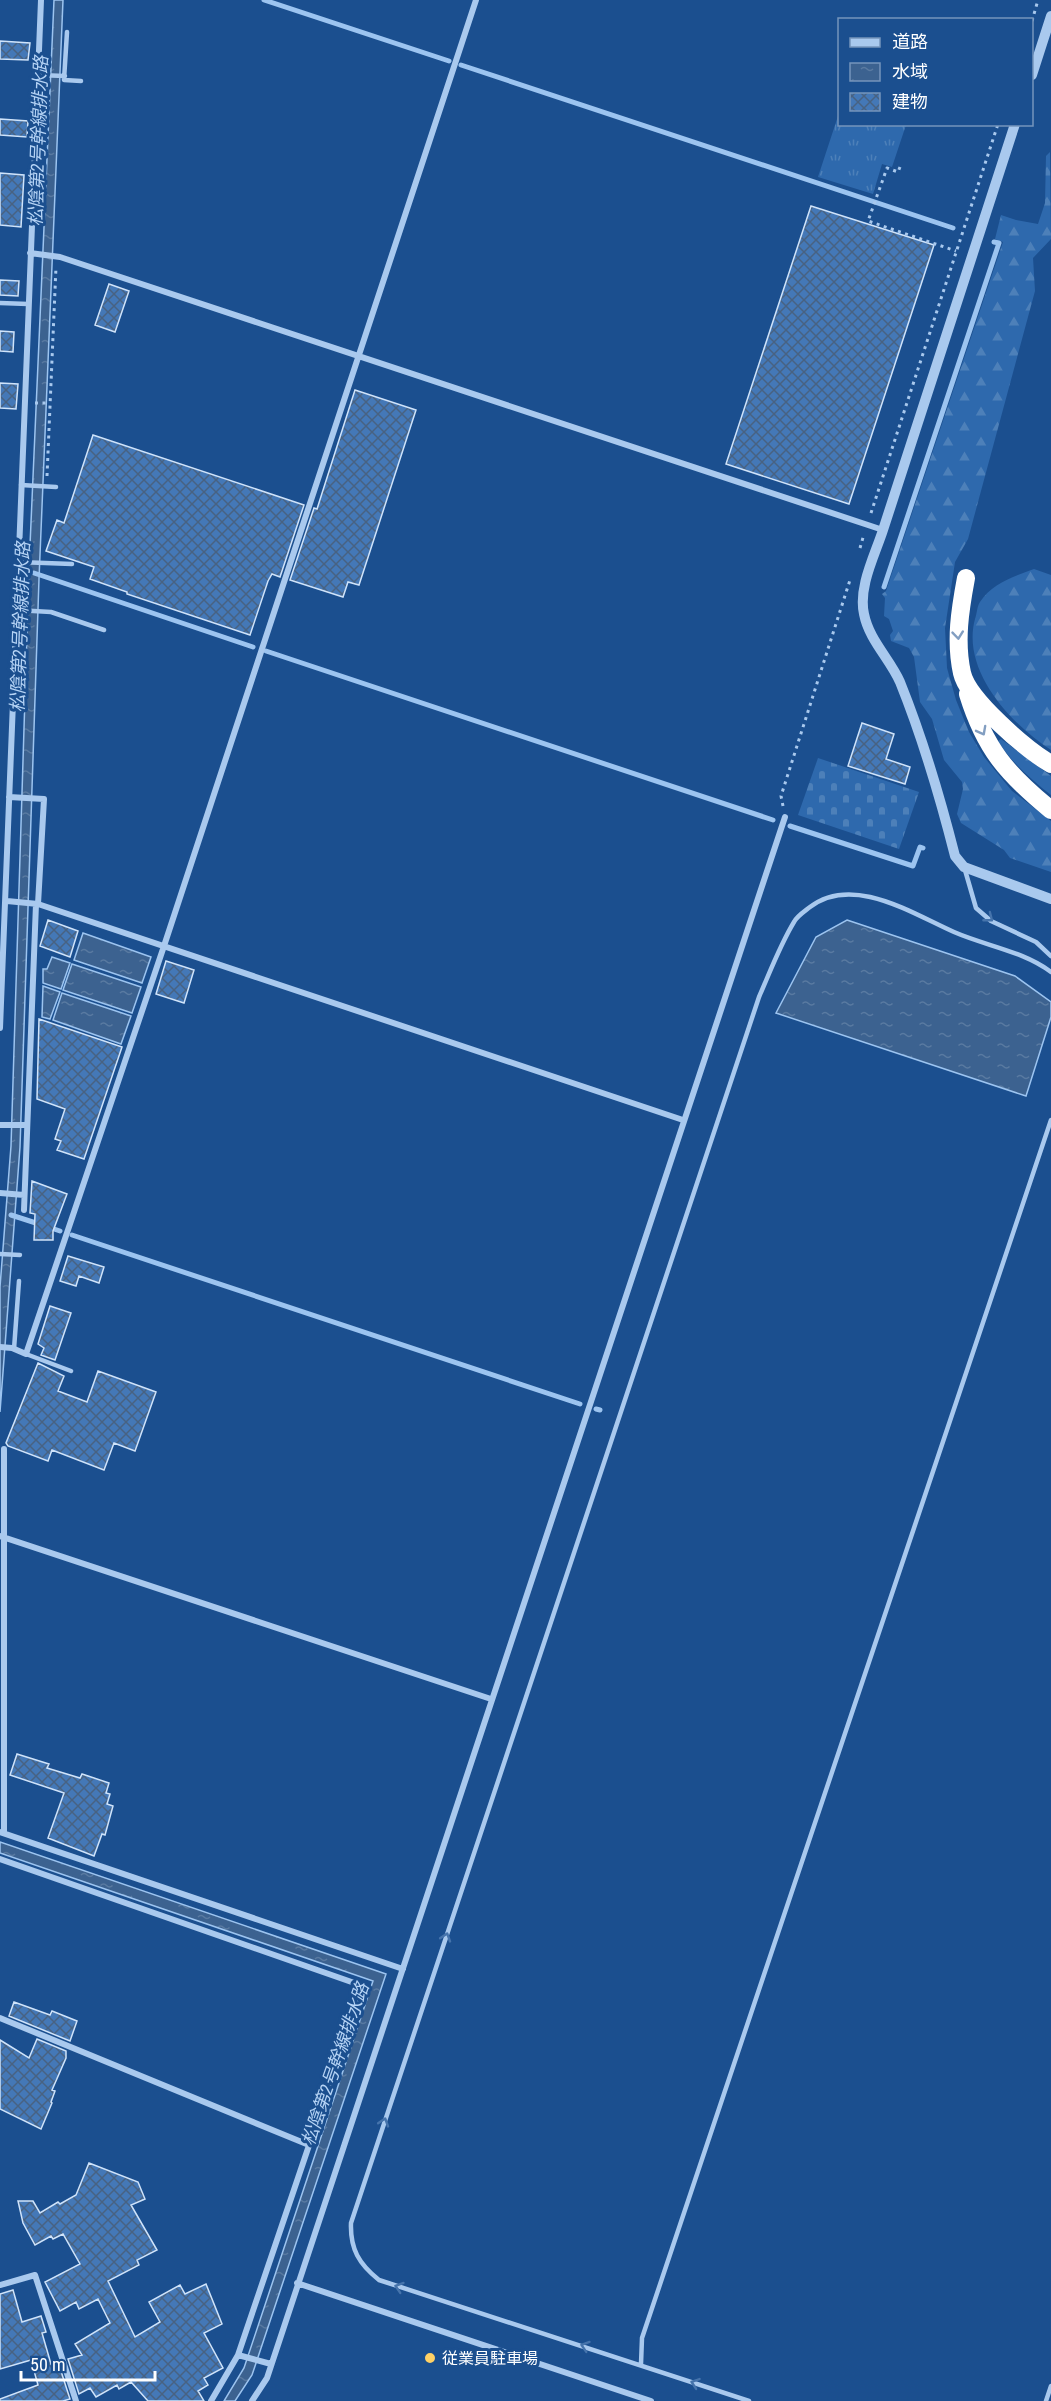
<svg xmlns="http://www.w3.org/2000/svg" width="1051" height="2401" font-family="'Roboto Condensed','Noto Sans JP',sans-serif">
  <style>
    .grass { fill: url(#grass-tufts) }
    .forest { fill: url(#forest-firs) }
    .cemetery { fill: url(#cemetery-stones) }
    .water { fill: url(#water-ripples); stroke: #9cc4f0; stroke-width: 1.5 }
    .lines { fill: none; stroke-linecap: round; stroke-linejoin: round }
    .stream { stroke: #9cc4f0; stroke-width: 5 }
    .building { fill: url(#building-cross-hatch); stroke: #cfe3fa; stroke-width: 1.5 }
    .path { stroke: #a9c9ee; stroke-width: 3; stroke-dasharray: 3 4.5; stroke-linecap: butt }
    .service { stroke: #a9c9ee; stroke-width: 4.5 }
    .minor { stroke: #a9c9ee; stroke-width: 6 }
    .tertiary { stroke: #a9c9ee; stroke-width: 10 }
    .motorway { stroke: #fff; stroke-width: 18 }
    .oneway { stroke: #829ec1 }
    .oneway2 { stroke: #4674ac }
    .poi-dot { fill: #ffd166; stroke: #1b4f8f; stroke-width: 2 }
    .labels { text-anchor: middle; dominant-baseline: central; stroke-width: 6; stroke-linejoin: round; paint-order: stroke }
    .poi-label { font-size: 16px; fill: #fff; stroke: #1b4f8f; text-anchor: start }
    .water-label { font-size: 18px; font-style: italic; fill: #b5d3f5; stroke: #1b4f8f }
  </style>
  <defs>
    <pattern id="grass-tufts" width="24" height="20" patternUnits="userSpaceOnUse" patternTransform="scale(1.5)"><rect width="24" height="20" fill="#2e69ad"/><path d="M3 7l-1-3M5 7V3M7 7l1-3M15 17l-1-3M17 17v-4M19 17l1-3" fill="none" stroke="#4d80b9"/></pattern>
    <pattern id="forest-firs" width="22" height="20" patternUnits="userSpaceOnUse" patternTransform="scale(1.5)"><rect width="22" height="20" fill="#2e69ad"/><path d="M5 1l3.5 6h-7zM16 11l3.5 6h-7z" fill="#4d80b9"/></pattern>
    <pattern id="cemetery-stones" width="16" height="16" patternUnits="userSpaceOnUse" patternTransform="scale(1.5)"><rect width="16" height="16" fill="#2e69ad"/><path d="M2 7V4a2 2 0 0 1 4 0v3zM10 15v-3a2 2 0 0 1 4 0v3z" fill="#4d80b9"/></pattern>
    <pattern id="water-ripples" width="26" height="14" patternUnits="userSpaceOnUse" patternTransform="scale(1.5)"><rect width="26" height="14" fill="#3c6290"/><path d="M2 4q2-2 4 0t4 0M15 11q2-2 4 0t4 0" fill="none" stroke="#597aa1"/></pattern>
    <pattern id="building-cross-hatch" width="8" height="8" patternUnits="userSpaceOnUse" patternTransform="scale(1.5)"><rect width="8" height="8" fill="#4478b7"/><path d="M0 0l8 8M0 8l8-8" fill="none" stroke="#486282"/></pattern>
  </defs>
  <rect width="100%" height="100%" fill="#1b4f8f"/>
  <path class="grass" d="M839 113 840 124 906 125 892 167 882 164 873 194 818 177Z"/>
  <path class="forest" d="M1050 152 1051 239 1033 258 1035 291 968 539 955 562 945 628 947 668 956 700 969 732 984 757 1012 791 1051 821V872L1010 858 1004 850 961 823 957 814 963 789 962 782 944 760 932 719 920 702 914 657 909 648 891 641 890 635 893 631 889 619 884 616 885 598 882 594 886 591 1003 242 995 239 1001 215 1016 220 1038 224 1045 203 1046 156Z
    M1034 569 1051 575V750C1011 724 961 671 975 619 977 614 977 606 980 602 992 583 1015 576 1034 569Z
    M1001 739 1051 776V795C1031 779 1012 763 998 741Z"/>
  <path class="cemetery" d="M818 758 919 792 899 849 798 815Z"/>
  <path class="water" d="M54 0H63L39 579 20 1147 0 1412V1287L11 1146 29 568Z
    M847 920 1015 976 1051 1002V1017L1026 1096 776 1013 816 937Z
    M83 933 151 957 142 983 74 960Z
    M52 957 70 963 61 989 43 983V969H47Z
    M72 964 141 987 132 1013 63 990Z
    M43 986 60 992 50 1019 42 1017Z
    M62 993 131 1016 121 1044 53 1020Z
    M0 1842 386 1974 252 2375 235 2401H224L244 2368 373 1981 0 1853Z"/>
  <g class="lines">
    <path class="stream" d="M264 0 449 61
      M461 65 953 228
      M34 573 253 647
      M884 587 999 243 994 242
      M266 651 773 820
      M790 826 913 866 920 847 923 848
      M11 1215 39 1224
      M48 1227 60 1231
      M72 1235 580 1404
      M596 1409 600 1410"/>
  </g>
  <path class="building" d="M0 41 30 43 28 60 0 59Z
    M0 119 28 121 27 137 0 135Z
    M0 173 24 175 21 227 0 225Z
    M811 206 934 245 849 504 726 464Z
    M0 280 19 281 18 296 0 295Z
    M109 284 129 291 115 332 95 325Z
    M0 331 14 332 13 352 0 351Z
    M0 383 18 384 16 409 0 408Z
    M355 390 416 410 359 585 348 582 343 597 290 580 314 508 317 509Z
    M93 435 304 505 280 577 272 574 268 581 250 635 127 594V592L90 579 94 567 46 551 57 520 64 523Z
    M862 723 894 734 886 759 910 767 905 784 848 766Z
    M48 920 78 931 70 957 40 946Z
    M166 961 194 970 184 1003 156 994Z
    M39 1019 122 1047 84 1159 57 1150 61 1141 55 1139 65 1109 37 1099Z
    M32 1181 67 1194 53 1231V1240H34L35 1214 30 1213Z
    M68 1256 104 1267 99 1283 79 1276 76 1286 60 1281Z
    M50 1306 71 1313 55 1360 41 1355 44 1348 38 1344Z
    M38 1363 64 1376 58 1391 87 1402 98 1371 156 1392 135 1451 114 1443 104 1470 52 1450 48 1461 8 1446 6 1443Z
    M17 1754 49 1764 47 1768 80 1778 82 1774 109 1783 106 1793 110 1794 107 1804 113 1806 105 1835 102 1834 94 1856 48 1838 64 1793 10 1775Z
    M14 2002 50 2015 52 2011 77 2021 70 2041 9 2016Z
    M37 2039 66 2051V2058L52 2090 55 2091 51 2102 52 2103 41 2129 0 2109V2040L29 2058Z
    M89 2163 138 2182 145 2199 131 2205 157 2250 137 2260 139 2265 108 2281 135 2337 160 2322 149 2302 180 2285 185 2294 206 2284 222 2324 204 2333 223 2368 204 2378 208 2385 198 2391 204 2401H148L131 2382 119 2389 117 2385 96 2397 90 2388 79 2394 68 2359 82 2355 75 2344 110 2323 98 2299 79 2309 76 2302 60 2311 45 2282 80 2264 63 2234 53 2239 51 2236 35 2245 23 2223 18 2201H33L40 2213 58 2202 60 2204 76 2195Z
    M13 2290 22 2322 41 2316 46 2332 42 2333 51 2364 58 2362 70 2399 63 2401H0V2399L38 2385 31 2360 0 2369V2294Z"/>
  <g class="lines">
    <path class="path" d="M1032 21 1038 0
      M900 167 898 172 887 168 868 221 956 251
      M35 403H49
      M47 476 56 267
      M871 513 998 124
      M860 548 864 534
      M783 806 781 796 850 580"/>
    <path class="service" d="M67 32 64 80 81 81
      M38 75 65 76
      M0 303 28 304
      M21 485 56 487
      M18 562 72 564
      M16 610 51 612 104 630
      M965 870 976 908 991 921 1036 942 1051 956
      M0 1254 20 1255
      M14 1349 19 1281
      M26 1354 71 1371
      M641 2364 642 2338 1051 1120
      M749 2401 379 2280C359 2264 350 2249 351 2223L759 997C770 972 780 945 794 922 797 916 805 911 810 907 853 874 913 914 954 932 986 946 1023 951 1051 972
      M1046 2401 1051 2386"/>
    <path class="minor" d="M30 253 60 257 883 530
      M9 797 44 799 38 904
      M7 901 38 904 683 1120
      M0 1028 41 0
      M0 1125H27
      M0 1193 24 1195
      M24 1210 36 904
      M0 1347 12 1348 26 1354 164 946 476 0
      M0 1536 491 1699
      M0 1832 403 1969
      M4 1832V1449
      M0 1859 363 1986 238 2355 211 2401
      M0 2018 309 2145
      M297 2283 651 2401
      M0 2285 35 2275 76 2401
      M238 2355 271 2364
      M252 2401 267 2378 785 817"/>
    <path class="tertiary" d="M1032 75 1051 16
      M1015 124 883 530C875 555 858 587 864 614 869 640 890 659 900 682 923 739 940 797 955 856L964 867 1051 899"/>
    <path class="motorway" d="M966 578C960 610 955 641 962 673 968 700 1027 750 1051 764
      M968 694C985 749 1007 774 1051 810"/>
  </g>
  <defs><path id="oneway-chevron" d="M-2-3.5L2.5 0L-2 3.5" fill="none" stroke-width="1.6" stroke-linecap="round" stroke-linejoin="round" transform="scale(1.5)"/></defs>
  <g class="oneway">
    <use href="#oneway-chevron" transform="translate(958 635) rotate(84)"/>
    <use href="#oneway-chevron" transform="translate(982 731) rotate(62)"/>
  </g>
  <g class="oneway2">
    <use href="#oneway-chevron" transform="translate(989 918) rotate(38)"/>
    <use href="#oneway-chevron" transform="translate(446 1937) rotate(-72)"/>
    <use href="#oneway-chevron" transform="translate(384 2122) rotate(-72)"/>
    <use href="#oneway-chevron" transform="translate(399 2287) rotate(-162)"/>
    <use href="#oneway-chevron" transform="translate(585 2346) rotate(-162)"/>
    <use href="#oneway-chevron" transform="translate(695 2383) rotate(-161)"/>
  </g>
  <circle class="poi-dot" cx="430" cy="2358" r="6"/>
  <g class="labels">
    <g class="poi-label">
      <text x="442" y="2358">従業員駐車場</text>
    </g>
    <g class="water-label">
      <text transform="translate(38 141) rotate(-88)">松陰第2号幹線排水路</text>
      <text transform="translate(20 627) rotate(-88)">松陰第2号幹線排水路</text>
      <text transform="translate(335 2064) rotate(-71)">松陰第2号幹線排水路</text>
    </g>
  </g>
  <rect x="838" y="18" width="195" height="108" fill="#1b4f8f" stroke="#7695bc" stroke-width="1.5"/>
  <rect x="850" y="38" width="30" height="9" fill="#a9c9ee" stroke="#7695bc" stroke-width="1.5"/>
  <text x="892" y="48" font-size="18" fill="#ffffff">道路</text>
  <rect x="850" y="63" width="30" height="18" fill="url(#water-ripples)" stroke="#7695bc" stroke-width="1.5"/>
  <text x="892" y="78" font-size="18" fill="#ffffff">水域</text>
  <rect x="850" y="93" width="30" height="18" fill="url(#building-cross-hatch)" stroke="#7695bc" stroke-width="1.5"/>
  <text x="892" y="108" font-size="18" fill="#ffffff">建物</text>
  <path d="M21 2371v9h134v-9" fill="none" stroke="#ffffff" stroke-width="3"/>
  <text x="30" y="2371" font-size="18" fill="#ffffff" stroke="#1b4f8f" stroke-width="4.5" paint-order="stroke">50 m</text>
</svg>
